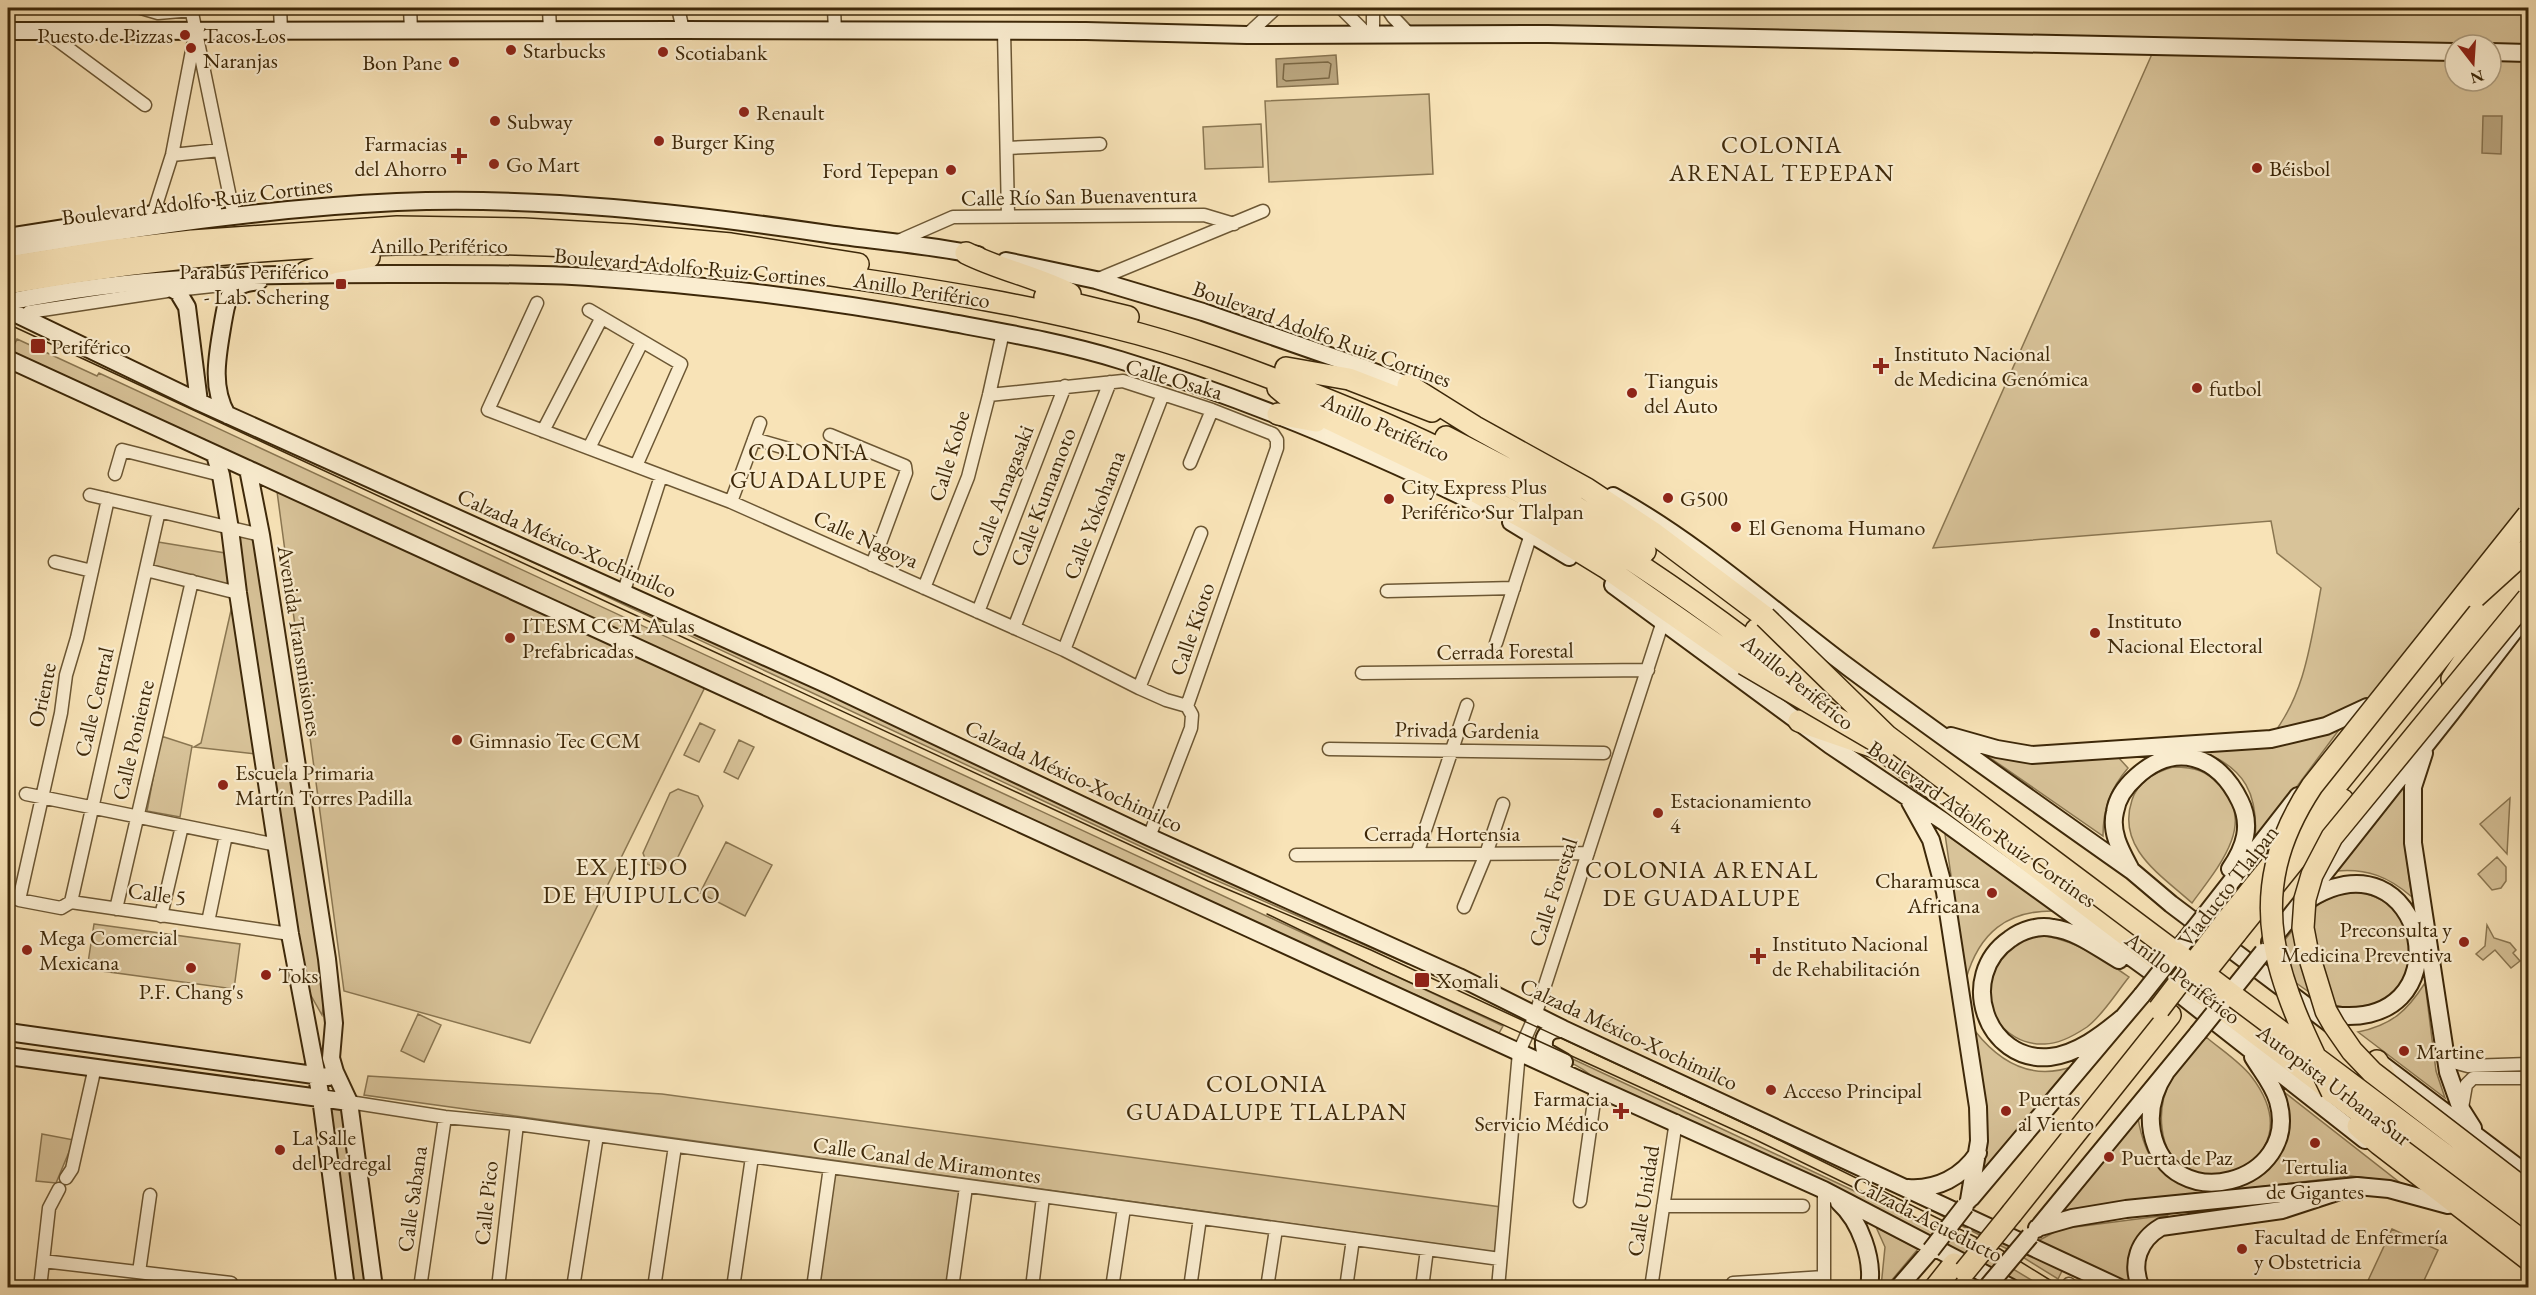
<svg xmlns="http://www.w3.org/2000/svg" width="2536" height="1295" font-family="'EB Garamond',serif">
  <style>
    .green { fill: #d8c399; stroke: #8a7651; stroke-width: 1.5 }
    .water { fill: #b8a37c; stroke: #87724e; stroke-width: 1.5 }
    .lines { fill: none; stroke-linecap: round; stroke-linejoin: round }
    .shore { stroke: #7a6642; stroke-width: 1.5 }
    .stream { stroke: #87724e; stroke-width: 3 }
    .street-casing { stroke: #6c5734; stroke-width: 15 }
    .secondary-casing { stroke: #3d2809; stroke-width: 20 }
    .highway-casing { stroke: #3d2809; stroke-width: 24 }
    .street { stroke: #faedd0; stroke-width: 12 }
    .secondary { stroke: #faedd0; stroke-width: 16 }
    .highway { stroke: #f8e3b7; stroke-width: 21 }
    .tram { stroke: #3d2809; stroke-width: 1.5 }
    .secondary-bridge-casing { stroke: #3d2809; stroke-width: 20; stroke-linecap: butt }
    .highway-bridge-casing { stroke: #3d2809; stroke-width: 24; stroke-linecap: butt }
    .secondary-bridge { stroke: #faedd0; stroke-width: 16 }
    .highway-bridge { stroke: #f8e3b7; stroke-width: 21 }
    .poi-dot { fill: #8f2418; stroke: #faedd0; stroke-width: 2 }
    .labels { text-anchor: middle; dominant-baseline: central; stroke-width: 4.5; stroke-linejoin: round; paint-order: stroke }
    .poi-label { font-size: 22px; fill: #3d2809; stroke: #faedd0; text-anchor: start }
    .street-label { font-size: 22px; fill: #3d2809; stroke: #faedd0 }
    .neighbourhood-label { font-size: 24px; letter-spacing: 1.5px; fill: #3d2809; stroke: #faedd0 }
  </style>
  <rect width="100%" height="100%" fill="#f8e3b7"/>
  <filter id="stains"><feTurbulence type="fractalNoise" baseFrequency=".00333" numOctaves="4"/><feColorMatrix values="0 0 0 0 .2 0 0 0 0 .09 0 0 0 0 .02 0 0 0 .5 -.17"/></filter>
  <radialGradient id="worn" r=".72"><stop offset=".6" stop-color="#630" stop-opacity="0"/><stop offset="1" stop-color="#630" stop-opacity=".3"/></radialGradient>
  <path class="green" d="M1391 8H2528V47L2491 45 1412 29Z
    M2156 45 2455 55V81H2491V56L2528 57V502L2501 540 2366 706 2270 738C2305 696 2311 641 2321 588L2277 553 2271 521 1933 548Z
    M1429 94 1433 174 1269 182 1265 101Z
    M1261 124 1263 167 1205 169 1203 127Z
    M17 339 97 376 99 373 1503 1026 1499 1033 1414 994 1400 991 10 354Z
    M276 484 705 687 530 1043 344 991Z
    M447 522 866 710 1408 964 1174 862Z
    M237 536 254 539 328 979 322 1015 305 985Z
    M158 542 225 553 232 585 151 566Z
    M234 597 257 754 194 747 201 743Z
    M2347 719 2255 843C2259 795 2246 767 2198 750Z
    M700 723 715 730 699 762 684 755Z
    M161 736 192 746 180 817 147 811Z
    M739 740 754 747 738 779 724 772Z
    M1973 746 2118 757 2128 768C2110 789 2103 809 2103 836Z
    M2173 767C2195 767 2208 771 2222 788 2257 825 2215 871 2192 903 2161 875 2116 848 2132 800 2138 781 2155 772 2173 767Z
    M2409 770C2402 812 2405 856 2412 897 2389 877 2367 868 2336 871Z
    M678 789 698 796 703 806 672 869 665 871 647 864 643 853 670 793Z
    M2510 798 2507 854 2480 824Z
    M1945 834 2055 911C2007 910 1979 933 1966 979Z
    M726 842 772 865 745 916 700 893Z
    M2497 857 2506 867V881L2501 888 2492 890 2478 874Z
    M2353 891C2445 904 2415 1022 2343 1007 2316 1002 2291 978 2268 962 2294 930 2309 898 2353 891Z
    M94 924 240 944 234 989 87 969Z
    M2487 925 2494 938 2510 943 2516 950 2513 953 2520 961 2511 968 2495 950 2483 960 2476 954 2485 946Z
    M2046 936C2078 942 2103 959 2129 977 2116 993 2103 1015 2087 1027 2075 1035 2060 1044 2045 1044 1999 1046 1974 997 2000 961 2013 942 2024 937 2046 936Z
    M2425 983 2436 1071 2445 1098 2358 1032C2392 1025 2407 1011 2425 983Z
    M418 1014 441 1025 424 1062 401 1051Z
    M1975 1031C2001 1064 2033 1081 2074 1066L1982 1176C1993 1128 1982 1079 1975 1031Z
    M2206 1037C2220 1049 2239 1061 2251 1076 2323 1169 2171 1216 2162 1128 2160 1112 2163 1095 2171 1080 2180 1065 2195 1051 2206 1037Z
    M1545 1046 1880 1203 2013 1269 2043 1287H2017L1592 1077C1579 1062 1557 1061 1545 1046Z
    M368 1076 662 1094 1501 1207 1495 1252 364 1095Z
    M2284 1092 2399 1182 2351 1176 2232 1190C2277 1173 2296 1138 2284 1092Z
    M325 1105 346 1110 370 1281H346Z
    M2138 1118C2145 1161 2162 1182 2205 1192L2059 1213Z
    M42 1134 74 1140 56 1183 36 1181Z
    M833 1171 963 1190 949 1287 816 1288Z
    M1901 1195 2065 1265 2058 1279 2021 1256Z
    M2168 1215 2147 1232 2134 1287 2036 1242 2060 1229Z
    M1876 1227 1918 1249 1886 1287H1881L1885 1247Z
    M2392 1229 2438 1250 2421 1287H2365Z"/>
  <path class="water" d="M1336 55 1338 84 1277 87 1276 59Z
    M2483 116H2502L2501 154 2482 153Z"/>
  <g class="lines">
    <path class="shore" d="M1328 62 1331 64 1329 78 1286 81 1283 79 1284 64Z"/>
    <path class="stream" d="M1590 10 1594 8"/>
    <defs>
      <path id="street" d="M141 8 158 13 192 10
        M191 8 232 207
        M280 8 281 30
        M410 8 411 30
        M549 8 550 31
        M678 8 683 30
        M834 8 835 32
        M1341 8 1368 35
        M1373 8V36
        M1387 8 1393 17 1410 35
        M45 31 145 105
        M1004 31 1008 215
        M1247 35 1276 8
        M1007 148 1100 144
        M172 155 220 150
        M151 221 172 155 196 30
        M896 242 953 217 1204 215 1234 224
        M1096 280 1263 211
        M185 289 240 283
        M537 303 488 410 731 502 1064 650 1139 688 1166 700 1187 706
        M589 310 681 364 636 466
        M23 318 29 312 167 291
        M989 395 1123 381 1212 410 1273 434 1277 440V448L1187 706 1192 715 1191 728 1149 837
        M543 431 601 319
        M830 435 905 466 906 473 872 565
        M754 439 796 451
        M589 448 642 342
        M1190 463 1212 410
        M115 474 122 450 221 475
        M90 495 261 535
        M108 499 77 638 66 675 61 713 19 900 61 908 71 902 290 934
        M731 502 760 423
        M55 562 92 571
        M146 570 238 593
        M924 588 968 477 989 395 1003 332
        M1387 591 1514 588
        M623 594 661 476
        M978 612 1065 386
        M1014 628 1110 382
        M1496 643 1531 534
        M1064 650 1163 394
        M1362 673 1648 670
        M1139 688 1201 533
        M1329 749 1604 753
        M26 794 277 845
        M1417 854 1467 705
        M1296 855 1588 853
        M71 902 159 511
        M1464 907 1486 854 1503 804
        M116 909 192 581
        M161 916 182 826
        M208 922 226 835
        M2445 1054 2457 1063 2468 1066 2528 1064
        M349 1102 445 1117 517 1124 1500 1259
        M2462 1108 2466 1085 2473 1078H2528
        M66 1178 72 1169 95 1067
        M1580 1201 1596 1087
        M1663 1206H1803
        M43 1261 231 1283
        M139 1272 150 1195
        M1733 1283 1824 1277
        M2069 1284 2074 1288
        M40 1288 49 1208 59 1189
        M420 1288 445 1117
        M498 1288 517 1124
        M573 1288 597 1135
        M654 1288 675 1146
        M733 1288 752 1157
        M813 1288 830 1167
        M952 1288 966 1187
        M1032 1288 1043 1197
        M1112 1288 1124 1208
        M1190 1288 1200 1218
        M1267 1288 1276 1229
        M1346 1288 1353 1239
        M1422 1288 1427 1249
        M1498 1288 1519 1052 1535 1016 1663 621
        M1651 1288 1676 1121
        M1824 1288V1190"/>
      <path id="secondary" d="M8 31 683 30 1086 31 1247 35 1548 34 2455 52
        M2491 52 2528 53
        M8 237 154 214 213 209
        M8 249C136 228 267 208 397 202 541 196 685 213 828 234 877 241 929 245 978 255
        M1006 261 1096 280 1203 312 1364 368 1419 390
        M158 281 178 292 187 307 199 402
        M8 302C136 275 262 274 392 274 458 274 524 273 589 277 708 285 826 300 942 321 1001 332 1062 342 1120 360 1245 398 1361 447 1478 504
        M8 310 199 402 828 685 1149 837 1459 977 1563 1029 2120 1288
        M8 359 1584 1082 1824 1190 2012 1288
        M227 415C210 386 218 353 223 322 225 312 226 299 233 291 240 283 249 283 259 281
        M215 455 221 475 230 529 238 593 290 934 321 1098 346 1288
        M248 469 261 535 327 959 334 1023 331 1058 335 1072 349 1102 374 1288
        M1613 496C1698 543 1771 609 1848 667 1942 737 2037 804 2132 871L2171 904 2333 1026
        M1511 522 1569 557
        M1613 585 1830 745 1943 821 2153 973 2365 1140
        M1951 736 1997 749 2032 755 2271 739 2326 726 2367 707
        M2424 753 2413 787V843L2448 1072 2461 1109 2473 1128
        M1910 802 1931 840 1945 892 1978 1107 1979 1141 1969 1200
        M2130 868C2121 851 2110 832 2115 812 2117 798 2126 786 2136 777 2175 741 2218 755 2240 801 2252 825 2245 847 2230 869
        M2302 904C2427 817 2475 1044 2321 1013
        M2206 914 2298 796
        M2270 942 2451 713 2521 622
        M2119 960C2098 948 2077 931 2053 928 2038 925 2022 930 2010 939 1956 976 1986 1063 2050 1057 2077 1054 2102 1035 2122 1018
        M1563 1029C1548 1028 1541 1037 1545 1051L1564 1062
        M8 1032 328 1077
        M8 1056 349 1102
        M2380 1063 2528 1175
        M2166 1072C2154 1090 2148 1110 2152 1132 2169 1219 2302 1184 2278 1101 2273 1084 2262 1072 2253 1057
        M1908 1188C1937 1190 1962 1177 1978 1153
        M1971 1198 2142 995
        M1839 1202C1860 1221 1874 1259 1869 1288
        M2037 1228 2072 1218 2126 1209 2357 1186 2389 1189 2448 1205
        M2037 1229 2198 1033
        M1898 1288 1931 1250
        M2141 1288C2130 1263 2139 1240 2161 1227L2282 1210 2337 1192"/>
      <path id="highway" d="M966 253C1000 270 1037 277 1070 294
        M8 267 107 251 192 241 397 227 524 229 630 235 731 244 858 264
        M306 272 332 263 369 257
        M8 283C221 246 440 233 656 252 724 258 791 269 858 279 945 292 1031 306 1116 328 1182 344 1246 368 1310 393 1358 412 1406 432 1452 455 1588 525 1713 610 1831 708
        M1045 297 1128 317
        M1286 368 1349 379 1432 411
        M1408 385 1475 427 1587 489 1652 532 1765 617
        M1278 388 1296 403 1442 473 1540 527 1605 567 1744 664
        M1278 414 1316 421
        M1446 437 1554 493 1645 551
        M2499 605 2528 567
        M1756 630 1808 669
        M2452 679 2491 620 2510 596
        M1799 721 1880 749
        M1869 740 2528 1240
        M2227 920 2502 581
        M2236 933 2343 800
        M2377 1061 2405 1116
        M2358 1126 2379 1144 2528 1259
        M2012 1213 2170 1015
        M1935 1288 1954 1264"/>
    </defs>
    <use href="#street" class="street-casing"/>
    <use href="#secondary" class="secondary-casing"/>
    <use href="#highway" class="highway-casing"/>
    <use href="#street" class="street"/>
    <use href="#secondary" class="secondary"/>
    <use href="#highway" class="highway"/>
    <path class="tram" d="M8 324 1208 881 1371 950 1761 1131 2000 1249 2063 1288
      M1267 914 1374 966 1756 1140 1976 1247"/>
    <defs>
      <path id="secondary-bridge" d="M2142 995 2206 914
        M2198 1033 2263 952
        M1931 1250 1965 1206
        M1988 1286 2030 1236"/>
      <path id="highway-bridge" d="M2475 597 2528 549
        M2528 598 2332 837 2312 875 2305 899 2303 928 2307 949 2326 1011 2334 1025 2352 1051 2372 1072 2528 1192
        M1765 617 1887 736 2528 1217
        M1744 664 1886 747
        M2201 977 2236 933
        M2159 1009 2227 920
        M2332 1092C2279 983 2237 899 2312 786L2528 515
        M1965 1271 2012 1213"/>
    </defs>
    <use href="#secondary-bridge" class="secondary-bridge-casing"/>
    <use href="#highway-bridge" class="highway-bridge-casing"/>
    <use href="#secondary-bridge" class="secondary-bridge"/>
    <use href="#highway-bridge" class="highway-bridge"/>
  </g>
  <g class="poi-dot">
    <circle cx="185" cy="35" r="6"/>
    <circle cx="191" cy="48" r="6"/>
    <circle cx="511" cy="50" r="6"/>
    <circle cx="663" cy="52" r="6"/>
    <circle cx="454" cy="62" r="6"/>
    <circle cx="744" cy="112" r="6"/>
    <circle cx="495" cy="121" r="6"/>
    <circle cx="659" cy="141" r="6"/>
    <path d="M456 147h6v6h6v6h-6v6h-6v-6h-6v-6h6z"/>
    <circle cx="494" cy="164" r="6"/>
    <circle cx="2257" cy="168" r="6"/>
    <circle cx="951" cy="170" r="6"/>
    <rect x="335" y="278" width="12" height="12" rx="3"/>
    <rect x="30" y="338" width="16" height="16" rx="3"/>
    <path d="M1878 357h6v6h6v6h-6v6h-6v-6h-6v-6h6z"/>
    <circle cx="2197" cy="388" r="6"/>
    <circle cx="1632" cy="393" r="6"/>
    <circle cx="1668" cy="498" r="6"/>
    <circle cx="1389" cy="499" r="6"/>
    <circle cx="1736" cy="527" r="6"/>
    <circle cx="2095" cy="633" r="6"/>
    <circle cx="510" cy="638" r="6"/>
    <circle cx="457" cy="740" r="6"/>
    <circle cx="223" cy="785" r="6"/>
    <circle cx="1658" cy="813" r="6"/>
    <circle cx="1992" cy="893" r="6"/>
    <circle cx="2464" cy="942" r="6"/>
    <circle cx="27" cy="950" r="6"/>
    <path d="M1755 947h6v6h6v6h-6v6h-6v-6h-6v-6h6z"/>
    <circle cx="191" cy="968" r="6"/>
    <circle cx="266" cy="975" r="6"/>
    <rect x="1414" y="972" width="16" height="16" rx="3"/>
    <circle cx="2404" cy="1051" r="6"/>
    <circle cx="1771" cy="1090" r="6"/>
    <path d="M1618 1102h6v6h6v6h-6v6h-6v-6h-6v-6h6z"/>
    <circle cx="2006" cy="1111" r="6"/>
    <circle cx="2315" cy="1143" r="6"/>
    <circle cx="280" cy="1150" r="6"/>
    <circle cx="2109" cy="1157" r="6"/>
    <circle cx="2242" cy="1249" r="6"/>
  </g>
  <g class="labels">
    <g class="poi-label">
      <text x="173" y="35" text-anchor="end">Puesto de Pizzas</text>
      <text x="203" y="35">Tacos Los<tspan x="203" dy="25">Naranjas</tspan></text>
      <text x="523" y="50">Starbucks</text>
      <text x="675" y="52">Scotiabank</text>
      <text x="442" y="62" text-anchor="end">Bon Pane</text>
      <text x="756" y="112">Renault</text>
      <text x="507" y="121">Subway</text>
      <text x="671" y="141">Burger King</text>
      <text x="447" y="143" text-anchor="end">Farmacias<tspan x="447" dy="25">del Ahorro</tspan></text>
      <text x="506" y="164">Go Mart</text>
      <text x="2269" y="168">Béisbol</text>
      <text x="939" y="170" text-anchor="end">Ford Tepepan</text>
      <text x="329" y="271" text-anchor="end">Parabús Periférico<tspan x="329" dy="25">- Lab. Schering</tspan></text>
      <text x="51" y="346">Periférico</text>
      <text x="1894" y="353">Instituto Nacional<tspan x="1894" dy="25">de Medicina Genómica</tspan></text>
      <text x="1644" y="380">Tianguis<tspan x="1644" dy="25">del Auto</tspan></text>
      <text x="2209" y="388">futbol</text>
      <text x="1401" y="486">City Express Plus<tspan x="1401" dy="25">Periférico Sur Tlalpan</tspan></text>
      <text x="1680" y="498">G500</text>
      <text x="1748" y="527">El Genoma Humano</text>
      <text x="2107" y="620">Instituto<tspan x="2107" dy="25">Nacional Electoral</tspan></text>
      <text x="522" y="625">ITESM CCM Aulas<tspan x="522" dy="25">Prefabricadas</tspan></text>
      <text x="469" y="740">Gimnasio Tec CCM</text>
      <text x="235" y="772">Escuela Primaria<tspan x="235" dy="25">Martín Torres Padilla</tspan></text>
      <text x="1670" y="800">Estacionamiento<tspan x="1670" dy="25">4</tspan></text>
      <text x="1980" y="880" text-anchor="end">Charamusca<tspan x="1980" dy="25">Africana</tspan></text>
      <text x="2452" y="929" text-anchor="end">Preconsulta y<tspan x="2452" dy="25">Medicina Preventiva</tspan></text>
      <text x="39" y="937">Mega Comercial<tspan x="39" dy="25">Mexicana</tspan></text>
      <text x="1772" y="943">Instituto Nacional<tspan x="1772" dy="25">de Rehabilitación</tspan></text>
      <text x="278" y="975">Toks</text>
      <text x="1436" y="980">Xomali</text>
      <text x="191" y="991" text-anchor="middle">P.F. Chang's</text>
      <text x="2416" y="1051">Martine</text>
      <text x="1783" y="1090">Acceso Principal</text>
      <text x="1609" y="1098" text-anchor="end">Farmacia<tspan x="1609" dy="25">Servicio Médico</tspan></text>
      <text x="2018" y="1098">Puertas<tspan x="2018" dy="25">al Viento</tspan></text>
      <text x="292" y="1137">La Salle<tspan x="292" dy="25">del Pedregal</tspan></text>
      <text x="2121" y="1157">Puerta de Paz</text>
      <text x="2315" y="1166" text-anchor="middle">Tertulia<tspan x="2315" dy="25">de Gigantes</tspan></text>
      <text x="2254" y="1236">Facultad de Enfermería<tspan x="2254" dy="25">y Obstetricia</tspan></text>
    </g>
    <g class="street-label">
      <text transform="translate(1079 196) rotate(-1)">Calle Río San Buenaventura</text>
      <text transform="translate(197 201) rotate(-7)">Boulevard Adolfo Ruiz Cortines</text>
      <text x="439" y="245">Anillo Periférico</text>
      <text transform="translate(690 267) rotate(5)">Boulevard Adolfo Ruiz Cortines</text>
      <text transform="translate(922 290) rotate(9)">Anillo Periférico</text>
      <text transform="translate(1322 334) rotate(20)">Boulevard Adolfo Ruiz Cortines</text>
      <text transform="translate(1174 379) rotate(16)">Calle Osaka</text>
      <text transform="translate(1386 427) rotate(24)">Anillo Periférico</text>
      <text transform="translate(949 456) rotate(-73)">Calle Kobe</text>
      <text transform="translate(1002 491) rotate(-69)">Calle Amagasaki</text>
      <text transform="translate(1043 497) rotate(-69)">Calle Kumamoto</text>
      <text transform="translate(1094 515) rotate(-69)">Calle Yokohama</text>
      <text transform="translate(866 539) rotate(24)">Calle Nagoya</text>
      <text transform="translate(567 543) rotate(24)">Calzada México-Xochimilco</text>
      <text transform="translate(1192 629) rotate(-71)">Calle Kioto</text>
      <text transform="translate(300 641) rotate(81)">Avenida Transmisiones</text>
      <text transform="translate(1505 651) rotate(-1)">Cerrada Forestal</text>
      <text transform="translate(1798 682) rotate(39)">Anillo Periférico</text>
      <text transform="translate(42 695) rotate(-78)">Oriente</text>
      <text transform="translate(94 702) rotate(-77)">Calle Central</text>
      <text transform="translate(1467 730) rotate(1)">Privada Gardenia</text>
      <text transform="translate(133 740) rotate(-77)">Calle Poniente</text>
      <text transform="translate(1074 776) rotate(25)">Calzada México-Xochimilco</text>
      <text transform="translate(1982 824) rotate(35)">Boulevard Adolfo Ruiz Cortines</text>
      <text x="1442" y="833">Cerrada Hortensia</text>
      <text transform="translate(2228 886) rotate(-52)">Viaducto Tlalpan</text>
      <text transform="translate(1553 892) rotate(-72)">Calle Forestal</text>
      <text transform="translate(157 894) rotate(8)">Calle 5</text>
      <text transform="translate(2183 978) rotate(37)">Anillo Periférico</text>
      <text transform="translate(1629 1034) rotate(25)">Calzada México-Xochimilco</text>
      <text transform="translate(2334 1085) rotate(37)">Autopista Urbana Sur</text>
      <text transform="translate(927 1160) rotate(8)">Calle Canal de Miramontes</text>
      <text transform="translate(412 1199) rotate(-82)">Calle Sabana</text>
      <text transform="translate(1643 1201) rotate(-81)">Calle Unidad</text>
      <text transform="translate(486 1203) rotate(-84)">Calle Pico</text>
      <text transform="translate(1928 1219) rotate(27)">Calzada Acueducto</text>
    </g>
    <g class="neighbourhood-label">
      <text x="1782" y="144">COLONIA<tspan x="1782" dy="28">ARENAL TEPEPAN</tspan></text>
      <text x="809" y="451">COLONIA<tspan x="809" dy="28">GUADALUPE</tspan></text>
      <text x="632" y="866">EX EJIDO<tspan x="632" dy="28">DE HUIPULCO</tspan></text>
      <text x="1702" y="869">COLONIA ARENAL<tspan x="1702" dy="28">DE GUADALUPE</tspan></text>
      <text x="1267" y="1083">COLONIA<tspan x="1267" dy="28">GUADALUPE TLALPAN</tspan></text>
    </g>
  </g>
  <rect width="2536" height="1295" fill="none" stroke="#f8e3b7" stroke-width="30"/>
  <rect x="9" y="9" width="2518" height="1277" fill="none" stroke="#3d2809" stroke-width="3"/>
  <rect x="15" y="15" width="2506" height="1265" fill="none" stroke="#3d2809" stroke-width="1.5"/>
  <g transform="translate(2473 63) rotate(163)"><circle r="28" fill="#faedd0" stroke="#ae9e80" stroke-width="1.5"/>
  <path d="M0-4.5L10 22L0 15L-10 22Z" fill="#8f2418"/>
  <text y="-9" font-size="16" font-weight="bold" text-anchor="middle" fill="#3d2809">N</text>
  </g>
  <rect width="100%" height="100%" filter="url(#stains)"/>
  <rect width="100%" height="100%" fill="url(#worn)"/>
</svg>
